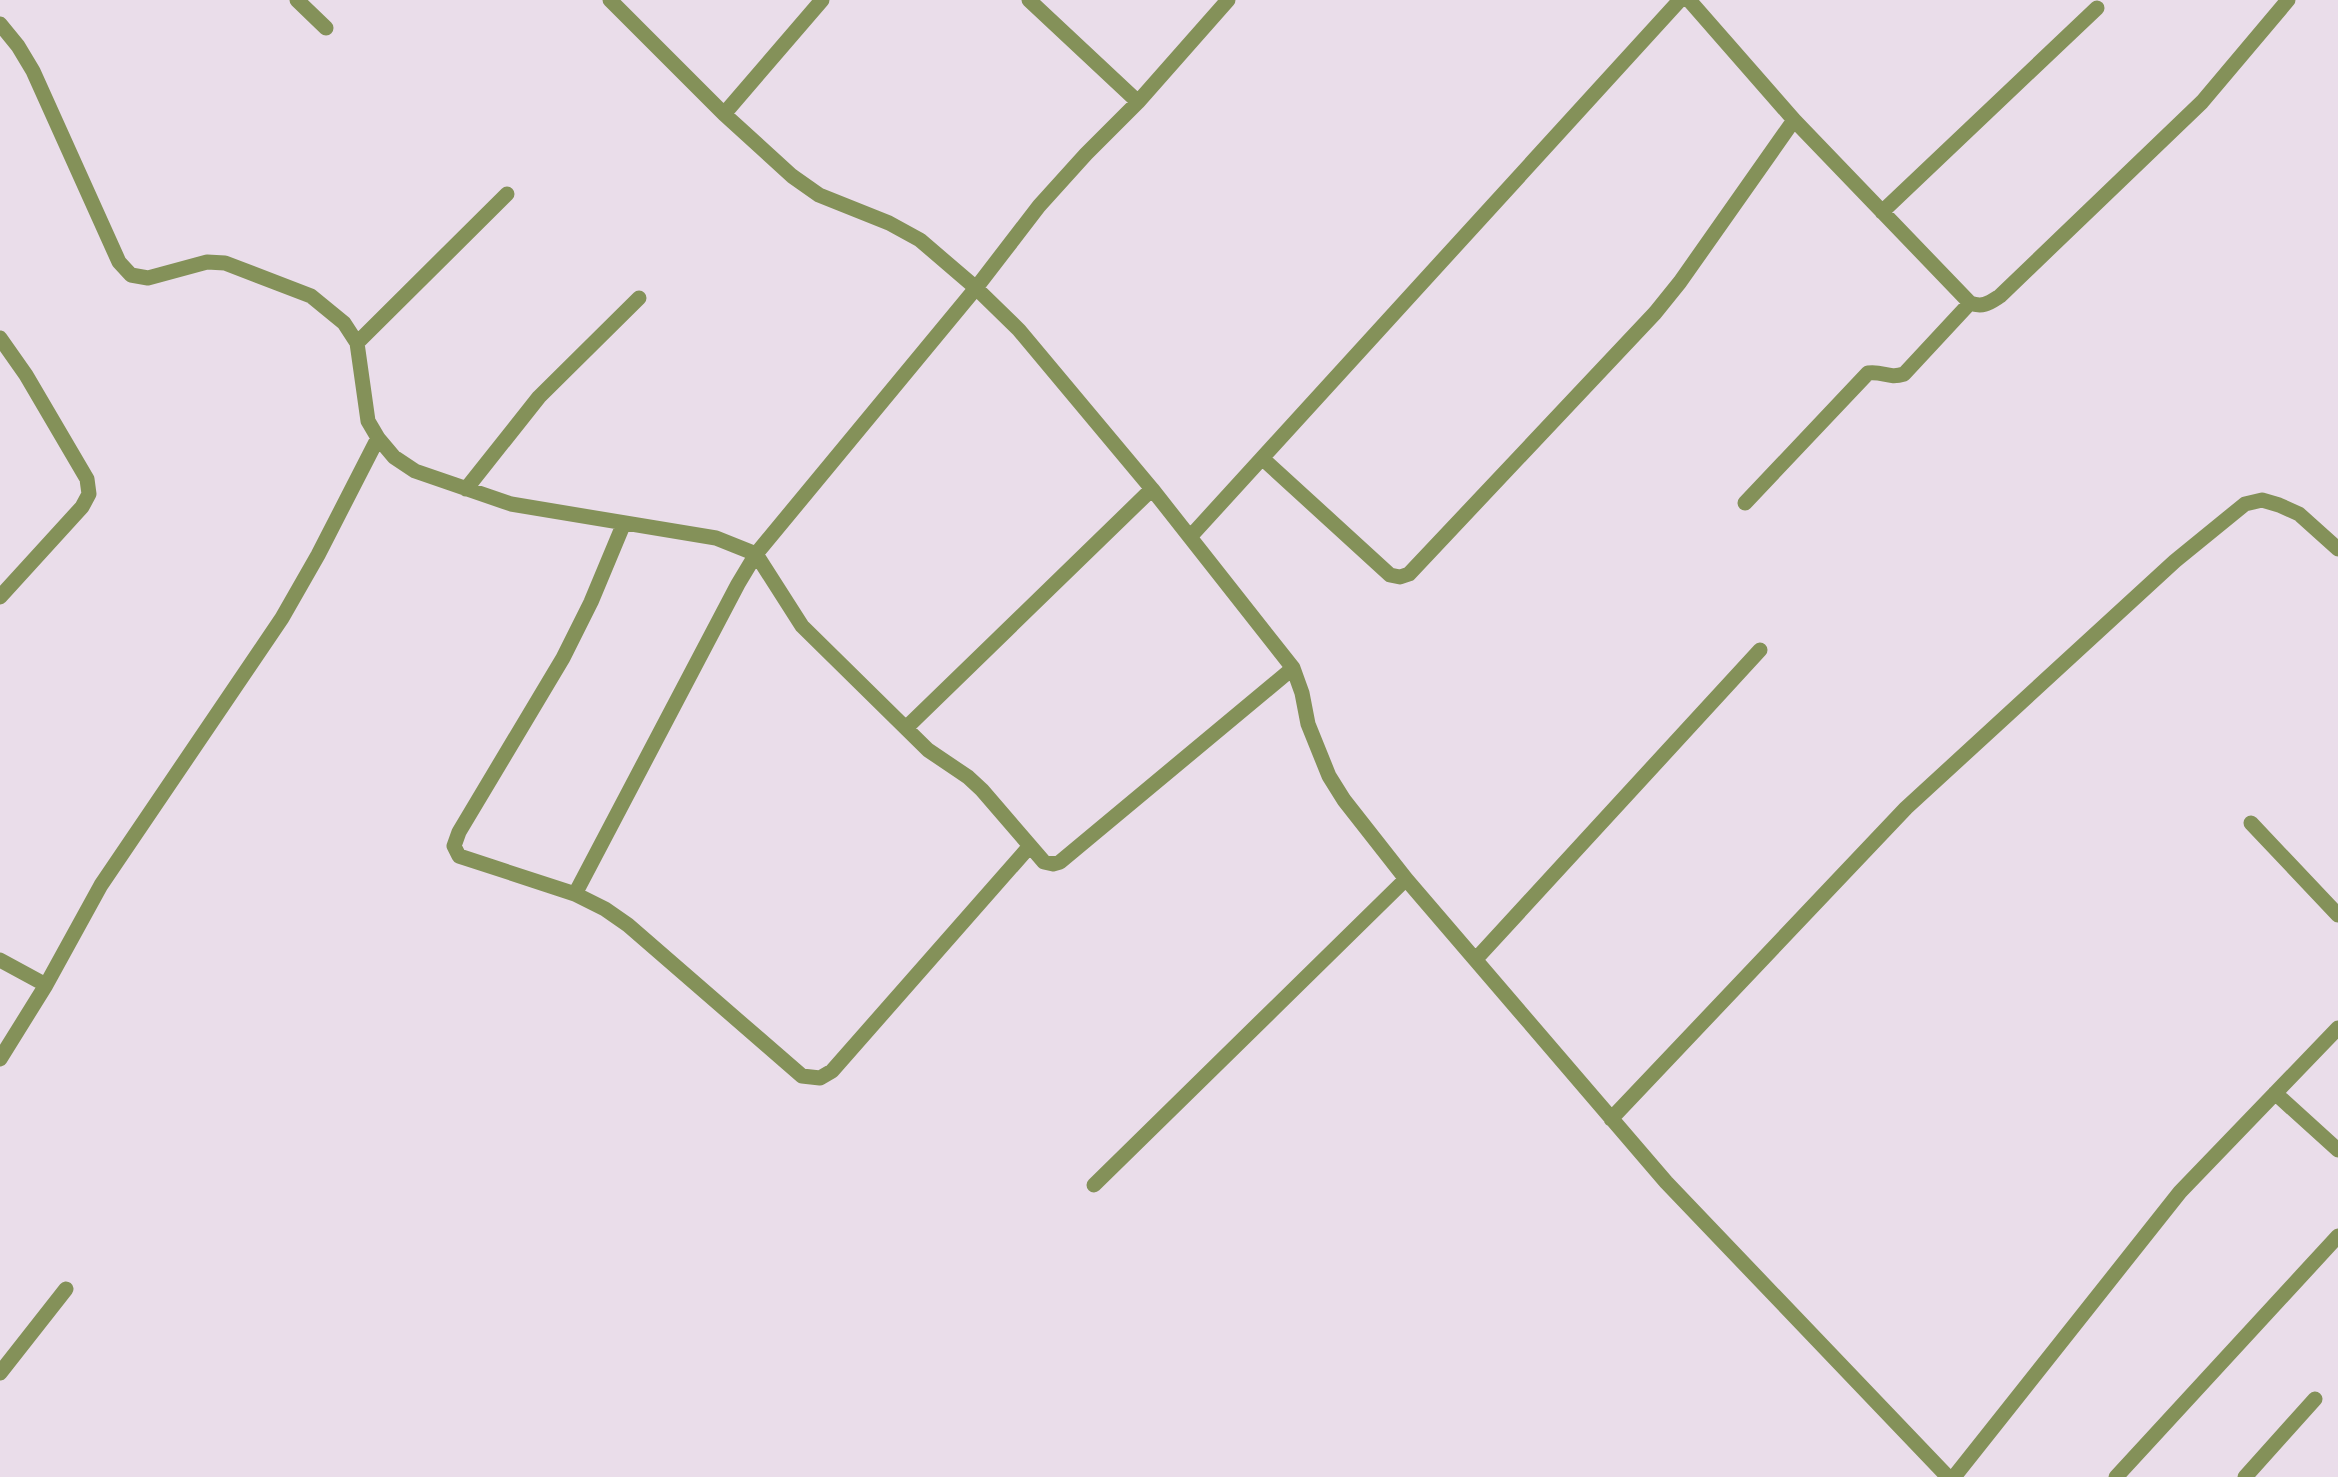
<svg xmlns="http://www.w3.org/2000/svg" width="2338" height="1477" font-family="'Fira Sans Condensed',sans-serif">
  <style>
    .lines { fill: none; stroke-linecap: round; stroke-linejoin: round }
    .street { stroke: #849159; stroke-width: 15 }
  </style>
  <rect width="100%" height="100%" fill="#eaddea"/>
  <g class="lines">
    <path class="street" d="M297 0 326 28
      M610 0 724 114 792 176 819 195 889 223 920 240 976 288 1019 330 1152 489 1293 668 1302 693 1308 724 1329 776 1344 800 1406 879 1666 1182 1948 1477
      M1029 0 1138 102
      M1689 0 1794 120 1970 303C1983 308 1989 303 2000 296L2202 102 2288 0
      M0 24 18 46 33 71 119 262 131 275 148 278 207 262 225 263 311 296 344 323 357 343 368 421 378 438 394 457 415 471 511 504 716 538 756 554 802 626 928 750 968 777 982 790 1044 862 1053 864 1060 862 1293 668
      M724 114 822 0
      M1882 212 2097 8
      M0 338 26 375 87 479 89 494 82 507 0 597
      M357 343 507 194
      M1262 458 1390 575 1400 577 1409 574 1655 313 1680 282 1794 120
      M466 489 539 397 639 298
      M1745 503 1868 373C1884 371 1888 379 1904 374L1970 303
      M624 523 591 602 563 658 459 832 454 846 459 856 575 894 605 909 628 925 802 1076 820 1078 832 1071 1029 847
      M1190 537 1680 0
      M907 727 1152 489
      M2251 823 2338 915
      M575 894 738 584 756 554 976 288 1039 206 1086 154 1138 102 1228 0
      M1476 959 1760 650
      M0 960 46 985
      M0 1059 46 985 101 885 282 618 318 555 378 438
      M2275 1093 2338 1150
      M1611 1119 1906 808 2175 561 2245 504 2262 500 2279 505 2299 514 2338 549
      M1094 1185 1406 879
      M0 1373 66 1289
      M1954 1477 2180 1192 2338 1028
      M2116 1477 2338 1236
      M2245 1477 2315 1399"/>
  </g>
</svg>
